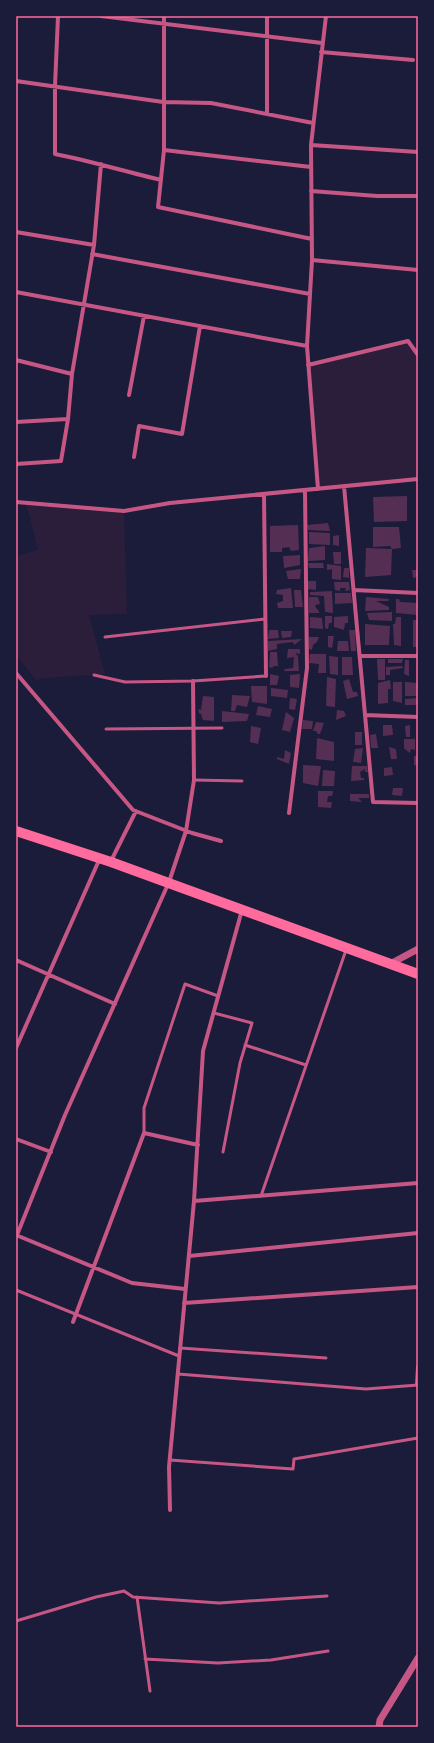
<svg xmlns="http://www.w3.org/2000/svg" width="434" height="1743" font-family="Mulish,sans-serif">
  <style>
    .green { fill: #2a1e3b }
    .building { fill: #542f53 }
    .lines { fill: none; stroke-linecap: round; stroke-linejoin: round }
    .service { stroke: #c65784; stroke-width: 3 }
    .minor { stroke: #c65784; stroke-width: 4 }
    .tertiary { stroke: #c65784; stroke-width: 7 }
    .primary { stroke: #ff6b9d; stroke-width: 10 }
    .neatline { fill: none; stroke: #ff6b9d; stroke-width: 1.5 }
  </style>
  <rect width="100%" height="100%" fill="#1b1b3a"/>
  <path class="green" d="M408 341 418 355V479L318 489 308 365Z
    M26 503 124 511 127 614 89 615 105 674 45 678 36 680 16 655V590L17 589 16 556 38 550Z"/>
  <path class="building" d="M407 496V521L374 522 373 497Z
    M328 523 330 531 308 530 307 525Z
    M298 525 299 550 291 551 289 547 282 548V552H270V526Z
    M373 527H399L401 548 392 549 391 575 365 577 366 548 392 549 390 546 373 547Z
    M309 532 330 533V545L309 544Z
    M339 535V546L333 545V536Z
    M325 546V560L308 561 309 548Z
    M333 552H341V564H334Z
    M300 555V565L284 568 283 556Z
    M308 563H323L324 568H309Z
    M327 564 341 566V580L332 579V569L327 570Z
    M344 568H349V578L343 577Z
    M301 569 300 579H288L286 571Z
    M412 570H418V577L413 578Z
    M308 581H316V590L308 589Z
    M334 582H349L350 590 345 591 346 588H340V591L335 590Z
    M291 588 293 608H278L277 603 283 601V595L276 594 277 590Z
    M294 590H301L303 607H295Z
    M332 591 333 613 325 612 324 596 310 595V592Z
    M335 593H351L352 603 335 604Z
    M309 597H318L320 604 315 605 316 608 319 611V613H309Z
    M366 597 389 599 388 601H376L389 607V610L365 611Z
    M396 599H399L400 602 418 603V615L396 613Z
    M392 612V621L369 620 367 613Z
    M325 616H332V623H329L328 629 325 628Z
    M348 616V623H345L344 630 334 627V617Z
    M310 617 322 618 323 629 310 628Z
    M396 617H401V646L394 645 393 624H395Z
    M413 620H418V647H413Z
    M365 624 390 626 389 645H365Z
    M269 630H278L279 638 268 639Z
    M349 630H355L356 651H351Z
    M281 631H292L291 637 282 638Z
    M328 636H334L332 648 328 647Z
    M309 637H319L317 642 313 645 312 650 309 649Z
    M302 639 294 645 293 642 277 644V649L268 651V641Z
    M338 641H348L349 651H337Z
    M288 649H300V654L295 653 298 656 299 671H284L285 669 293 668 294 657 287 658Z
    M270 652H277L278 666H274L272 668 269 667Z
    M310 654H326V673H318L319 664 309 663Z
    M329 656 338 657V675L330 674Z
    M342 657H352L353 675H342Z
    M377 659H385V680H378Z
    M388 659H403L402 663H388Z
    M405 660H409V676L404 674Z
    M402 666 403 668 390 670V675H386V667Z
    M270 674 279 676 277 685H270Z
    M300 674 299 688 290 687V675Z
    M327 677 336 679 335 707 326 706Z
    M349 679 353 692H357L358 696 347 699 343 681Z
    M390 680 391 689H388V703L378 704V683Z
    M393 682H402V703L393 701Z
    M405 682 418 683V696H405Z
    M251 686H267V704L252 702Z
    M271 688 288 690 287 698 271 696Z
    M232 695 250 696 247 707 237 705 235 711H231Z
    M203 696 214 697V721L203 720 201 714 199 713 198 709 201 710Z
    M290 698 297 699 295 710 289 709Z
    M418 698V705H405V699Z
    M258 706 272 709 270 717 256 715Z
    M337 710 344 711 346 716 336 720Z
    M222 711 249 714 247 721 222 722Z
    M286 712 294 718 290 732 282 730Z
    M303 720 313 721 312 729H302Z
    M316 722 324 723 320 734H318L316 731H313Z
    M383 725H392L393 735 383 736Z
    M410 725V737H406L405 726Z
    M251 726 261 728 258 744 250 742Z
    M355 732H362V745H355Z
    M376 734 378 748H371L370 735Z
    M317 738 334 742V761L316 759Z
    M404 739H415V750L411 749 410 753 406 750 404 748Z
    M389 747 396 749 397 759H391Z
    M363 748 361 763 353 762 355 749Z
    M285 750 291 753 289 764 277 759V757L284 759Z
    M414 756H418V766L414 765Z
    M303 765 321 766 318 786 303 783Z
    M352 766H367L368 772H365V769L360 772 361 778H364V780L351 781Z
    M392 767 393 775 384 776V768Z
    M323 770 335 771 334 786H322Z
    M393 788H403L402 796 392 795Z
    M318 791H333L332 796H328L327 802H332L331 808 318 807Z
    M350 794H369V798H358L362 802 350 801Z"/>
  <g class="lines">
    <path class="service" d="M105 637 265 619
      M94 675 125 682 193 681 266 676
      M106 729 222 728
      M194 780 242 781
      M214 1013 252 1023 240 1063 223 1152
      M245 1045 306 1065
      M144 1133V1108L185 984 218 996
      M261 1196 346 950
      M16 1290 179 1356
      M180 1348 326 1358
      M178 1374 366 1389 418 1385
      M170 1460 293 1469 294 1459 418 1438
      M137 1597 150 1691
      M16 1621 96 1597 124 1591 133 1597 219 1603 327 1596
      M145 1659 218 1663 271 1660 328 1651"/>
    <path class="minor" d="M58 16 55 86V154C91 161 126 172 161 180
      M101 16 322 43
      M267 16V114
      M321 52 413 60
      M16 81 163 102 211 103 313 123
      M311 145 418 152
      M164 150V16
      M311 167 164 150 158 207 312 239
      M311 191 377 196H418
      M16 232 94 245
      M92 254 310 294
      M312 260 418 270
      M16 292 307 346
      M16 360 72 374 94 245 101 164
      M308 365 408 341 418 355
      M129 395 144 316
      M16 422 68 419
      M134 457 139 426 182 434 200 326
      M16 464 61 461 68 419 72 374
      M344 486 373 802 418 803
      M318 489 307 346 312 260 311 145 326 16
      M264 494 266 676
      M16 502 124 511 170 503 418 479
      M354 590 418 593
      M360 656H418
      M16 673 133 810 192 833 221 841
      M365 715 418 717
      M289 813 307 668 305 490
      M111 861 136 811
      M16 960 115 1004
      M16 1048 100 858
      M16 1139 51 1152
      M194 1201 418 1183
      M16 1235 132 1283 185 1289
      M17 1235 65 1115 169 882 186 831 194 780 193 681
      M189 1256 418 1233
      M184 1303 418 1287
      M73 1322 144 1133 198 1145
      M417 1385 418 1367
      M170 1510 169 1467 194 1201 203 1051 242 910"/>
    <path class="tertiary" d="M390 964 418 949
      M379 1727 380 1720 418 1658"/>
    <path class="primary" d="M16 831 111 862 418 974"/>
  </g>
  <rect width="434" height="1743" fill="none" stroke="#1b1b3a" stroke-width="34"/>
  <rect x="17" y="17" width="400" height="1709" class="neatline"/>
</svg>
